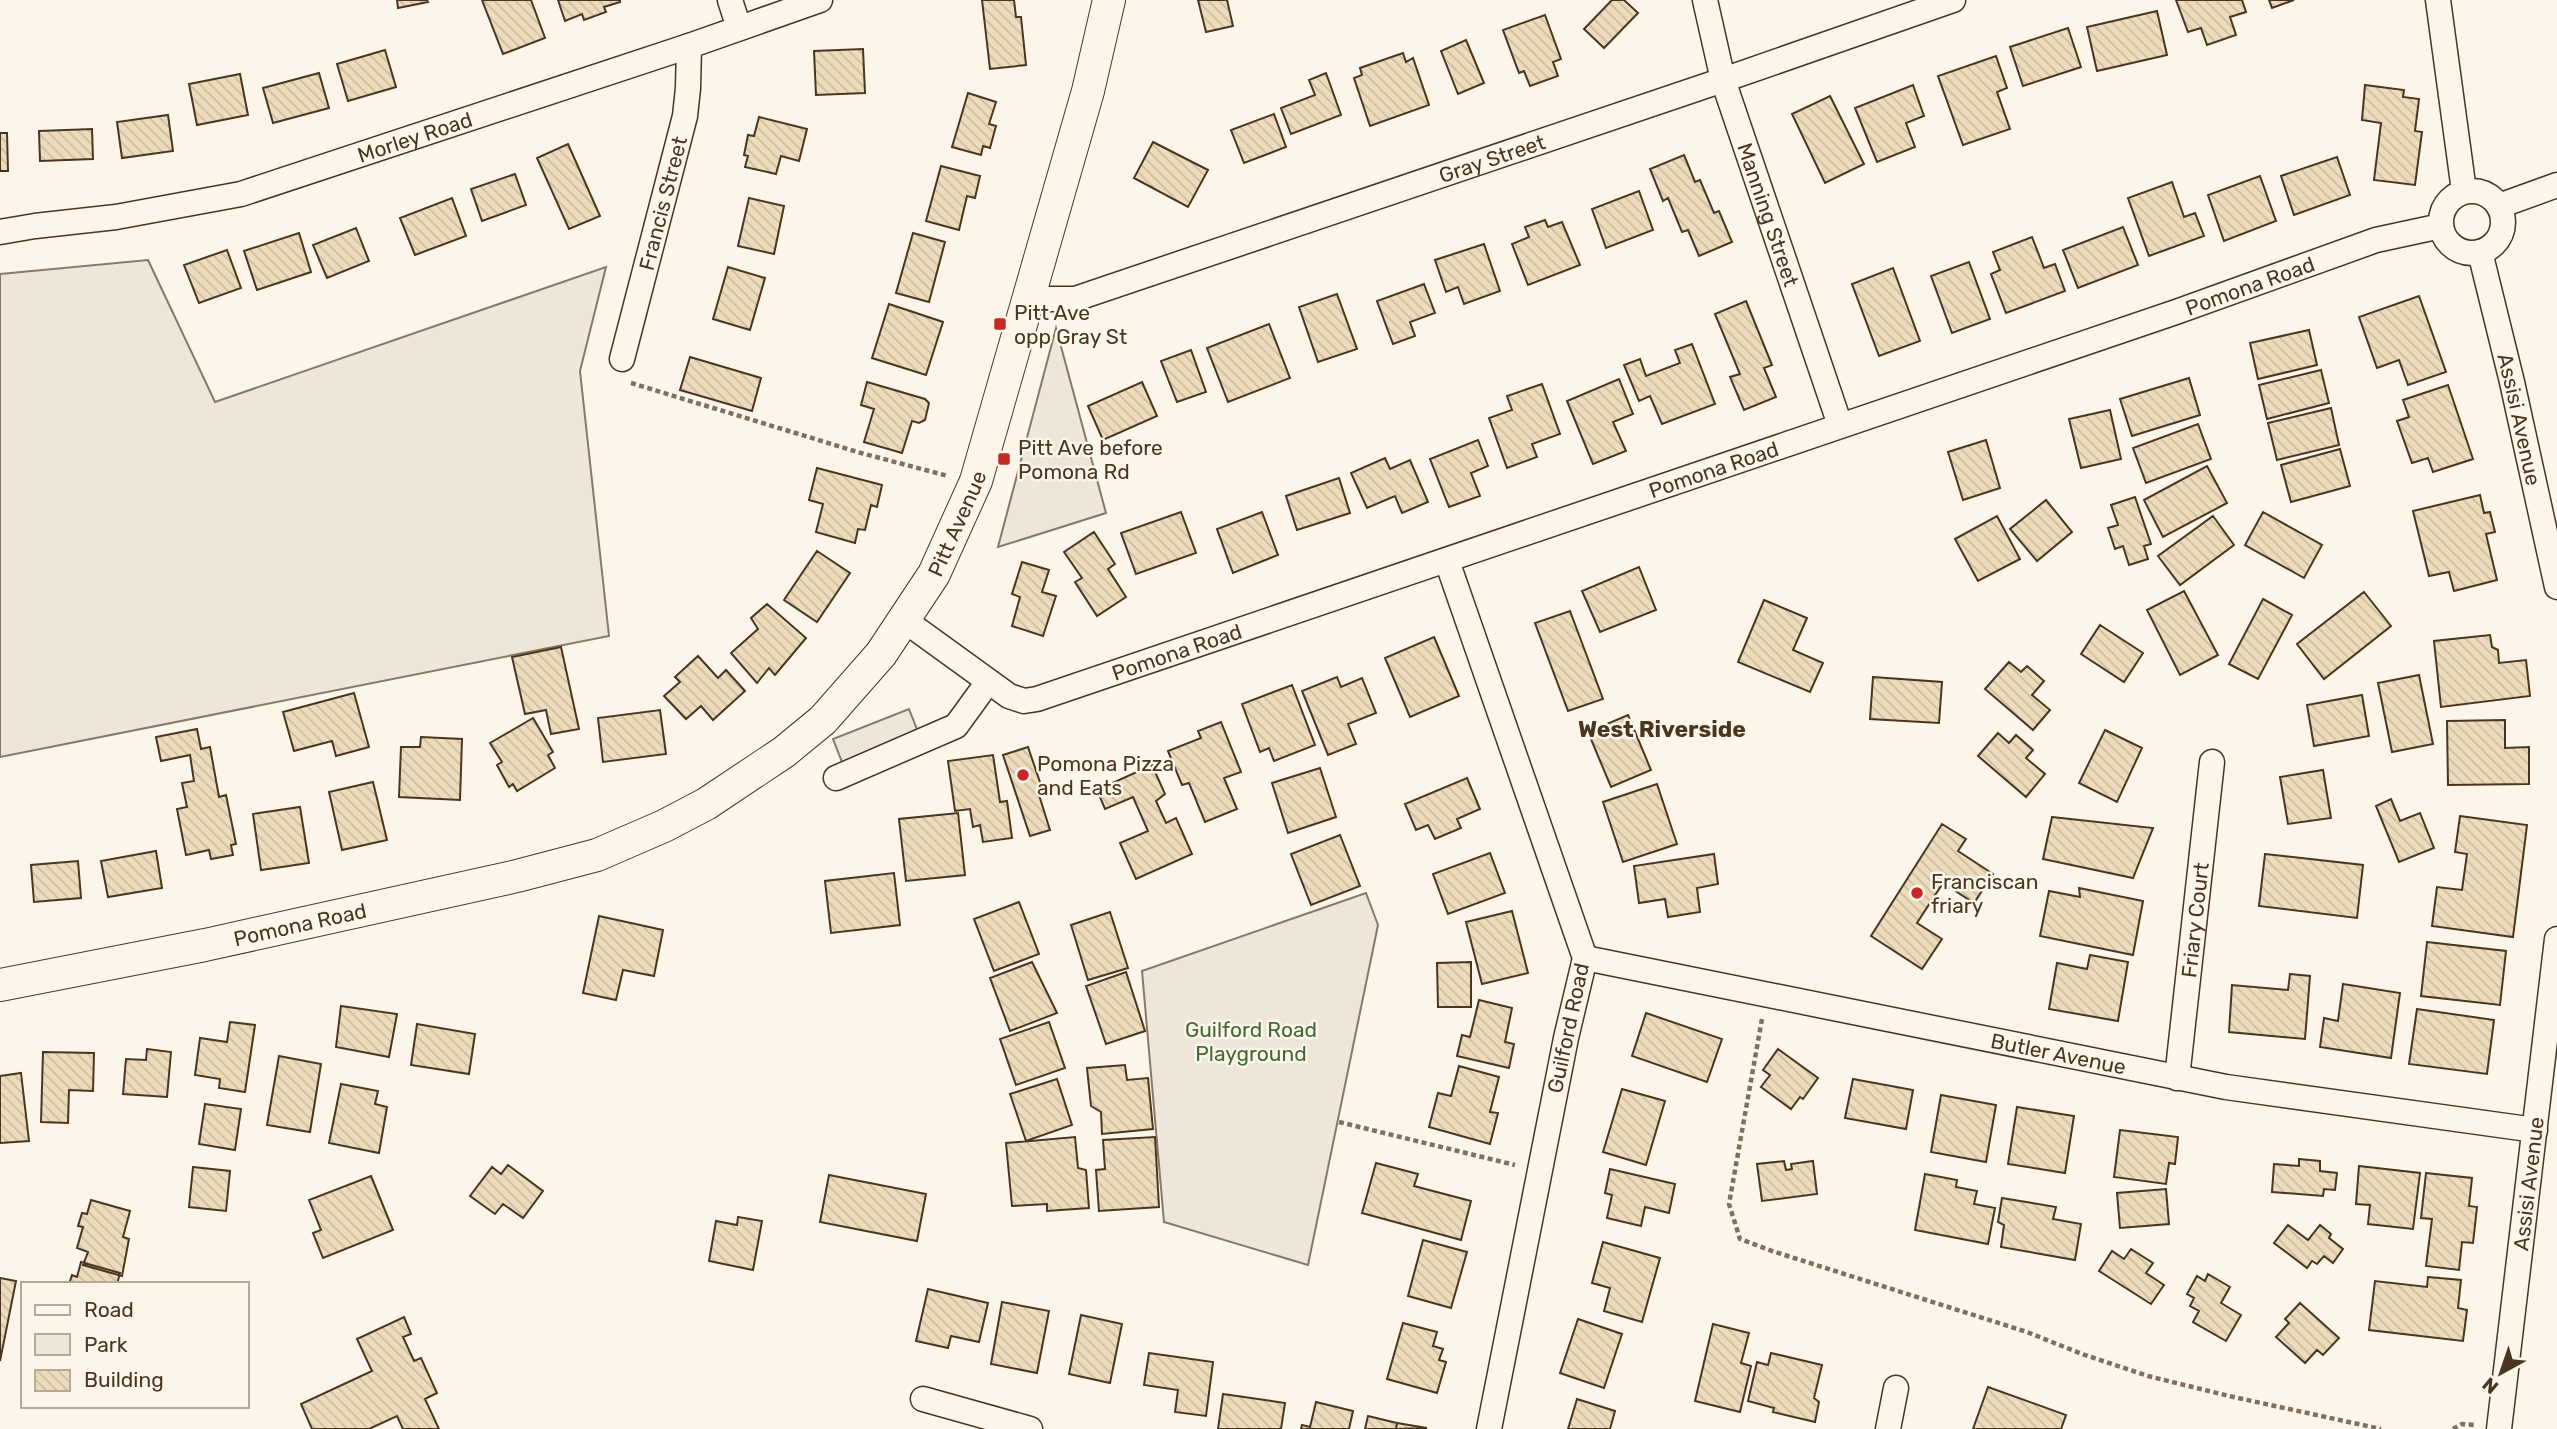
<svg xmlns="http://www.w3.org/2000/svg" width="2557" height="1429" font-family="Rubik,sans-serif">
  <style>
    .park { fill: #ede6d9; stroke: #887966; stroke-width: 2 }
    .parking { fill: #ede7d9; stroke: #887966; stroke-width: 2 }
    .building { fill: url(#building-back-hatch); stroke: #4a3520; stroke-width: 2 }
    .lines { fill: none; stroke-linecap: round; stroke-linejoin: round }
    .minor-casing { stroke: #4a3520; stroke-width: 27 }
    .tertiary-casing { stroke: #4a3520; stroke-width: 34 }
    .path { stroke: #7f6f5c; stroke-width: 4.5; stroke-dasharray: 5 3.5; stroke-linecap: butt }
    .minor { stroke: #fbf6e9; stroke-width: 24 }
    .tertiary { stroke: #fbf6e9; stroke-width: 32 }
    .poi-dot { fill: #c62828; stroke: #fbf6e9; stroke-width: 2.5 }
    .labels { text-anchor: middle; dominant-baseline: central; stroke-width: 5; stroke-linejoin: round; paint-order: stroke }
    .street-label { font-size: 21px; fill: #4a3520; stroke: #fbf6e9 }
    .poi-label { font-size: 21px; fill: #4a3520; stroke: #fbf6e9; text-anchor: start }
    .park-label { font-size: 21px; fill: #436837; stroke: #fbf6e9 }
    .neighbourhood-label { font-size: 23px; font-weight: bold; fill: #4a3520; stroke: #fbf6e9 }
  </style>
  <defs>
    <pattern id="building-back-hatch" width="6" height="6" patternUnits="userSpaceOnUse" patternTransform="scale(1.75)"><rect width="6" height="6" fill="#ecdcbc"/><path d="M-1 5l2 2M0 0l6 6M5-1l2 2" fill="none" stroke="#ccbda1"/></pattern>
  </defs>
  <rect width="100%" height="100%" fill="#fbf6e9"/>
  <path class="park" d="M148 260 215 402 606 267 580 371 609 636 0 757V274Z
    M1056 328 1106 513 998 547Z
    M1366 893 1378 925 1308 1265 1164 1222 1142 971Z"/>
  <path class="parking" d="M909 709 918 732 842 762 833 739Z"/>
  <path class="building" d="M397 0H427L428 2 398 8Z
    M482 0H531L545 38 503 54Z
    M558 0H620V2L604 7 606 12 584 20 582 14 565 21Z
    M982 0H1014L1016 17H1021L1026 65 990 69Z
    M1198 0H1227L1233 26 1206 32Z
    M1612 0H1624L1638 13 1604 48 1584 29Z
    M2176 0H2242L2246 12 2230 17 2236 35 2207 45 2201 28 2188 32Z
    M2269 0H2294L2272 8Z
    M2157 11 2167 55 2097 71 2087 27Z
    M1545 15 1561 59 1553 62 1558 76 1530 86 1524 71 1519 73 1503 30Z
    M2068 28 2081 67 2023 86 2010 47Z
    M1466 40 1484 83 1458 94 1441 51Z
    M863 49 865 93 816 95 814 51Z
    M385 50 396 87 348 101 337 64Z
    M1403 53 1406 62 1413 58 1429 105 1370 126 1354 78 1362 75 1360 68Z
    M1996 56 2007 88 1997 92 2010 129 1963 145 1938 76Z
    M319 73 329 108 273 123 263 88Z
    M1326 73 1341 115 1291 134 1281 108 1315 95 1309 80Z
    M240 74 248 115 197 125 189 84Z
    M1913 85 1924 116 1906 123 1915 147 1877 162 1855 108Z
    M2365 85 2404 90 2403 97 2419 99 2415 131 2422 132 2415 185 2374 180 2381 123 2362 120Z
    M968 93 996 102 989 124 996 126 990 148 983 146 981 155 952 147Z
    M1830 96 1864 164 1825 183 1792 114Z
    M1274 114 1286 147 1244 163 1231 130Z
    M168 115 173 151 122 158 117 122Z
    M759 117 807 129 799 161 781 156 776 174 745 167 748 156 744 155 748 135 754 136Z
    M92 129 93 159 40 161 39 131Z
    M0 133H7L8 171H0Z
    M1153 142 1208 170 1188 207 1134 178Z
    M568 144 600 216 569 229 537 158Z
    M1684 155 1695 182 1700 180 1714 213 1719 211 1732 242 1699 256 1688 230 1682 232 1668 198 1663 201 1650 169Z
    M2337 157 2350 195 2294 215 2281 176Z
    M941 166 980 176 975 198 967 196 959 230 926 221Z
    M515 174 526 205 482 221 471 189Z
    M2260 176 2276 221 2224 241 2208 195Z
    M2172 182 2184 217 2195 213 2204 236 2149 256 2128 198Z
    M1639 191 1653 230 1606 248 1592 209Z
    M452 198 466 236 415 255 400 218Z
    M749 198 784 206 774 254 738 246Z
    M1545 220 1548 227 1562 222 1580 265 1528 285 1512 244 1529 237 1525 227Z
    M2123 227 2138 265 2078 288 2063 250Z
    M356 228 369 261 327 278 313 245Z
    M299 233 311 272 257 290 244 251Z
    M913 233 945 242 929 302 896 293Z
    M2032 237 2044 268 2055 264 2065 291 2006 313 1991 274 2000 270 1993 252Z
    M1484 244 1500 291 1464 304 1458 287 1446 292 1435 260Z
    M227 250 241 288 199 303 184 265Z
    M1969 262 1990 319 1952 333 1931 276Z
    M728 267 765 278 750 330 713 319Z
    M1893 268 1920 341 1879 356 1852 284Z
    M1424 284 1435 313 1410 322 1415 336 1393 344 1377 301Z
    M1337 294 1357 349 1318 362 1299 307Z
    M2419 296 2446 372 2408 385 2399 360 2377 368 2359 317Z
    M1746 301 1772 365 1764 368 1776 397 1744 410 1730 377 1740 374 1715 314Z
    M889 304 943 322 926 375 872 358Z
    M1269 324 1290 378 1228 402 1207 348Z
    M2309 330 2317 365 2258 379 2250 343Z
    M1692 344 1715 404 1662 424 1650 396 1639 401 1624 365 1640 359 1646 376 1680 363 1675 350Z
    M1191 350 1206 392 1177 402 1161 361Z
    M690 357 761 378 752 411 680 390Z
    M2321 370 2329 403 2267 419 2259 385Z
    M2189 378 2200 415 2132 436 2120 399Z
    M1619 379 1633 414 1613 422 1626 451 1593 464 1567 401Z
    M867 382 925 399 929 403 925 420 919 423 912 421 902 453 864 442 874 409 861 405Z
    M1142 382 1157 416 1103 440 1088 406Z
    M1542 384 1560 434 1532 444 1537 457 1507 468 1489 418 1512 410 1507 396Z
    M2448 385 2473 459 2433 472 2428 458 2412 463 2397 421 2409 417 2403 400Z
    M2331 408 2339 445 2277 460 2268 423Z
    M2110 410 2121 459 2081 468 2069 419Z
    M2198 424 2211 459 2146 483 2133 448Z
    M1478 440 1488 466 1471 473 1480 496 1449 507 1430 459Z
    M1986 440 2000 488 1963 500 1948 452Z
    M2340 449 2350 486 2291 502 2281 465Z
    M1385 458 1390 469 1410 460 1428 502 1402 513 1395 496 1367 508 1351 473Z
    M2207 466 2227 503 2163 537 2144 500Z
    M817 468 882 485 877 507 871 505 865 530 858 529 855 543 816 532 823 504 809 500Z
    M1339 478 1350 513 1297 530 1286 496Z
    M2480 495 2484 513 2490 512 2495 532 2486 534 2497 580 2454 591 2449 572 2429 576 2413 511Z
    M2135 497 2151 544 2144 546 2148 559 2129 565 2123 546 2115 549 2108 528 2118 525 2111 505Z
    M2046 500 2072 532 2037 561 2010 529Z
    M1181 512 1196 553 1136 574 1121 533Z
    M1262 512 1278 555 1233 573 1217 529Z
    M2263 512 2322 545 2304 578 2245 545Z
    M1997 516 2020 559 1978 581 1955 539Z
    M2213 516 2234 545 2180 585 2158 556Z
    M1094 532 1115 564 1108 569 1126 597 1097 616 1075 582 1082 578 1064 552Z
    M817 551 850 573 817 622 784 600Z
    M1022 562 1049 570 1042 592 1056 596 1043 636 1012 626 1020 597 1012 594Z
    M1639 567 1656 610 1600 632 1582 591Z
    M2184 591 2218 655 2180 675 2147 610Z
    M2364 592 2391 626 2324 679 2297 644Z
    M2263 599 2292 615 2258 679 2229 664Z
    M1764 600 1807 618 1793 650 1823 663 1810 692 1738 662Z
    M767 604 806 638 775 675 769 668 757 683 731 653 758 629 751 618Z
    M1570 611 1603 699 1568 711 1535 623Z
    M2100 625 2143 653 2124 682 2081 654Z
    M2490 635 2492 647 2498 650 2499 663 2526 660 2530 696 2441 707 2434 641Z
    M1434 637 1459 696 1410 717 1385 658Z
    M561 647 579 729 551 734 546 710 525 714 512 657Z
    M698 656 718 678 726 670 745 691 713 720 701 706 686 719 664 696 680 682 675 677Z
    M2009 662 2021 672 2027 666 2044 681 2032 695 2050 710 2033 730 1985 689Z
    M2419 675 2433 744 2392 752 2378 683Z
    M1337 677 1341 687 1362 678 1376 713 1348 724 1356 744 1328 755 1302 691Z
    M1873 677 1942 682 1939 723 1870 719Z
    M1292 685 1315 745 1274 761 1269 748 1260 752 1242 704Z
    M354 693 369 747 336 756 332 741 294 751 283 712Z
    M2362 695 2369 736 2314 746 2307 705Z
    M660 710 666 754 603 762 598 718Z
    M1628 715 1651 770 1611 787 1588 732Z
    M533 718 553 752 548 755 555 768 517 791 513 784 509 787 497 765 502 762 490 743Z
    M2505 720V748L2529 747V784L2448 785 2447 721Z
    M1221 722 1241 772 1224 778 1237 809 1205 822 1189 783 1182 785 1168 751 1201 738 1198 731Z
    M197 729 201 749 210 747 219 797 226 795 236 844 231 845 233 855 211 859 209 850 186 855 177 809 187 807 182 783 194 781 190 755 161 761 156 737Z
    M2105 730 2142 748 2117 802 2079 783Z
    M1998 733 2009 743 2016 735 2033 750 2026 758 2045 774 2026 797 1978 756Z
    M421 737 462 739 460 800 399 797 401 747H420Z
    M1028 747 1044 794 1039 795 1050 830 1030 836 1003 755Z
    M993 755 1000 802 1007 801 1012 838 983 842 980 825 973 827 970 809 955 811 948 761Z
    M1152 765 1165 794 1156 801 1166 823 1176 818 1192 854 1136 879 1120 843 1148 831 1133 797 1105 809 1097 790Z
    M1320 768 1336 817 1288 833 1272 783Z
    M2323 770 2331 818 2288 824 2280 777Z
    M1467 778 1480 809 1457 819 1461 828 1435 839 1428 825 1416 830 1405 804Z
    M373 782 387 840 342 850 329 792Z
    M1657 784 1677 844 1623 862 1603 802Z
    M2391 799 2400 821 2420 813 2434 848 2399 862 2376 806Z
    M300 807 309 863 261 870 253 814Z
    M958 813 965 875 906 881 899 819Z
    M2460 816 2527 825 2513 937 2432 926 2437 887 2462 890 2467 854 2455 852Z
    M2052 817 2153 828 2133 878 2043 859Z
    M1942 824 1966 839 1958 851 1993 874 1974 903 1943 883 1917 923 1942 939 1922 969 1871 936Z
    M1340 835 1360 886 1311 905 1291 854Z
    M156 851 162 888 108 897 101 861Z
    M1490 853 1505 893 1448 914 1433 874Z
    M1714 854 1718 884 1697 888 1700 912 1668 917 1665 899 1639 903 1634 866Z
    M2265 854 2363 865 2357 918 2259 906Z
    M78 861 81 898 34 902 31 865Z
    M894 873 900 925 831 933 825 881Z
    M2079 888 2143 901 2133 955 2040 936 2049 891 2080 897Z
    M1019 902 1039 954 994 971 974 919Z
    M1512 911 1528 973 1482 984 1466 922Z
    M1110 912 1128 968 1088 980 1071 925Z
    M599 916 663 930 654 976 623 970 616 1000 583 993Z
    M2427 942 2506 951 2500 1005 2421 996Z
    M2090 955 2128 962 2118 1021 2049 1009 2057 963 2087 969Z
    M1032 962 1057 1013 1010 1031 990 978Z
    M1471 962V1007H1438L1437 963Z
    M1126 972 1145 1031 1106 1044 1086 986Z
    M2290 974 2310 976 2305 1039 2229 1032 2232 985 2288 990Z
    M2343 984 2400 993 2391 1058 2320 1047 2324 1018 2338 1021Z
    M1479 1000 1512 1008 1505 1042 1514 1044 1509 1068 1457 1056 1462 1035 1470 1037Z
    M341 1006 397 1014 389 1057 336 1047Z
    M2417 1009 2494 1020 2487 1074 2409 1064Z
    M1646 1013 1722 1039 1707 1082 1632 1056Z
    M230 1022 255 1025 245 1092 219 1088 220 1079 195 1075 200 1038 227 1042Z
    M1049 1022 1065 1068 1016 1085 1000 1039Z
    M417 1024 475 1034 469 1074 411 1065Z
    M147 1049 171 1052 167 1097 123 1094 126 1059 146 1060Z
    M1778 1049 1818 1078 1803 1099 1800 1097 1791 1109 1761 1087 1770 1075 1763 1070Z
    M43 1052 94 1053 93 1091 69 1090 68 1123 41 1122Z
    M279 1056 321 1064 310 1132 267 1125Z
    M1125 1065 1127 1080 1148 1078 1153 1129 1102 1134 1101 1112 1091 1106 1087 1068Z
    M1459 1066 1499 1077 1490 1112 1498 1113 1490 1144 1429 1127 1438 1093 1451 1096Z
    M21 1073 29 1141 0 1143V1076Z
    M1057 1079 1072 1125 1026 1141 1010 1094Z
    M1853 1079 1913 1090 1906 1129 1845 1118Z
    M341 1084 378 1091 375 1104 387 1107 379 1153 329 1143Z
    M1622 1089 1665 1101 1646 1165 1603 1152Z
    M1941 1095 1996 1105 1986 1162 1931 1152Z
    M205 1104 241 1109 235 1150 199 1144Z
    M2017 1107 2074 1116 2065 1173 2008 1164Z
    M2120 1130 2178 1137 2175 1164 2169 1163 2166 1184 2114 1177Z
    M1075 1137 1078 1168 1086 1170 1089 1208 1047 1211V1204L1012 1206 1006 1143Z
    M1155 1137 1159 1207 1099 1211 1096 1170 1105 1169 1103 1140Z
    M2299 1159 2320 1161V1171L2337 1173 2335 1190 2324 1189 2323 1196 2272 1192 2274 1164 2299 1166Z
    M1784 1161 1786 1170 1792 1169 1791 1164 1813 1161 1817 1194 1762 1201 1757 1164Z
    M1376 1163 1418 1174 1414 1186 1471 1201 1461 1240 1362 1213Z
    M508 1165 543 1191 523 1218 503 1204 495 1214 470 1196 492 1167 501 1174Z
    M2359 1166 2420 1173 2413 1229 2368 1224 2370 1205 2356 1204Z
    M193 1167 230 1171 226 1211 189 1207Z
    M1610 1169 1675 1184 1669 1213 1645 1207 1641 1226 1607 1218 1612 1195 1605 1193Z
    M2426 1173 2472 1178 2469 1206 2477 1207 2473 1243 2462 1242 2459 1270 2426 1266 2432 1219 2421 1218Z
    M1925 1174 1957 1180 1956 1187 1977 1191 1974 1204 1995 1208 1988 1244 1915 1230Z
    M829 1175 926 1194 917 1241 820 1222Z
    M371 1176 393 1230 323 1258 313 1233 321 1230 309 1200Z
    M2166 1189 2169 1224 2120 1228 2117 1193Z
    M2002 1198 2056 1207 2053 1219 2081 1224 2075 1260 2001 1247 2004 1225 1998 1222Z
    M91 1200 130 1211 123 1237 129 1239 122 1276 83 1265 88 1252 77 1248 83 1227 78 1226 82 1213 87 1214Z
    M738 1217 762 1221 753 1270 709 1261 716 1221 737 1225Z
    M2288 1225 2308 1240 2320 1225 2331 1234 2329 1238 2343 1249 2333 1263 2324 1256 2317 1264 2312 1261 2307 1268 2274 1243Z
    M1423 1240 1467 1252 1451 1308 1408 1296Z
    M1603 1242 1660 1258 1642 1322 1604 1311 1610 1288 1592 1283Z
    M2131 1249 2153 1263 2146 1273 2164 1285 2151 1304 2099 1271 2112 1251 2124 1259Z
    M81 1262 120 1273 117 1284H69L72 1275 77 1277Z
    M2208 1274 2230 1287 2221 1303 2241 1315 2226 1341 2193 1322 2199 1311 2190 1306 2194 1298 2187 1294 2197 1276 2205 1281Z
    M2428 1277 2461 1280 2458 1308 2467 1310 2463 1341 2369 1330 2375 1281 2427 1287Z
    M0 1278 16 1281 0 1361Z
    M928 1289 988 1303 979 1342 951 1336 948 1348 916 1341Z
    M1002 1302 1049 1311 1037 1373 991 1364Z
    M2300 1303 2339 1338 2323 1355 2317 1350 2305 1363 2276 1337 2289 1323 2285 1319Z
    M1081 1315 1122 1324 1110 1383 1069 1374Z
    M404 1317 411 1334 403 1337 414 1361 421 1358 437 1393 425 1399 439 1429H403L397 1416 369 1429H312L301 1404 372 1371 357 1339Z
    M1578 1319 1622 1334 1604 1388 1560 1373Z
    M1403 1323 1437 1332 1433 1346 1443 1349 1439 1360 1446 1362 1437 1393 1387 1379Z
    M1713 1324 1749 1333 1741 1363 1751 1366 1740 1412 1695 1401Z
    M1149 1353 1213 1362 1206 1416 1175 1412 1178 1390 1144 1385Z
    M1771 1353 1822 1365 1814 1398 1819 1402 1815 1422 1773 1412 1774 1408 1748 1401 1757 1362 1768 1365Z
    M1988 1387 2066 1415 2061 1429H1973Z
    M1223 1394 1285 1403 1281 1429H1218Z
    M1577 1399 1615 1411 1610 1429H1568Z
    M1316 1402 1353 1411 1349 1429H1301L1302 1425 1310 1427Z
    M1368 1416 1397 1423 1396 1429H1365Z
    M1397 1423 1427 1428 1396 1429Z"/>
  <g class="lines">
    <defs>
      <g id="minor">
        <path d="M730 0 739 28"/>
        <path id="s1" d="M1705 0 1723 80 1840 425"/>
        <path d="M2438 0 2464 191"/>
        <circle cx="2472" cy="222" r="31"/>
        <path d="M2499 206 2557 185"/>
        <path id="s2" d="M0 232 35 226 116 217 241 194 689 46 820 0"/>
        <path id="s3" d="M2480 252 2512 382 2557 587"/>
        <path id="s4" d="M1027 299H1075L1723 80 1953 0"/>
        <path id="s5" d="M622 359 685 116 688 88 689 46"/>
        <path d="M1447 561 1585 958 1566 1038 1489 1429"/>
        <path id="s6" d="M904 620 1009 696 1024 701 1037 699 2176 312 2376 240 2441 226"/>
        <path d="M836 778 956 726 988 682"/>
        <path id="s7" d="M1585 958 2226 1087 2535 1130"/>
        <path id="s8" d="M2177 1078 2212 762"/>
        <path d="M923 1399 1030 1429"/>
        <path d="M1888 1429 1896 1388"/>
        <path id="s9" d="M2499 1429 2557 939"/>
      </g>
      <g id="tertiary">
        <path id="s10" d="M0 985 205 945 517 876 597 855 664 826 706 804 784 752 823 720 881 654 934 574 976 481 1088 91 1109 0"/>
      </g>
    </defs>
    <use href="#minor" class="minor-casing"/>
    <use href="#tertiary" class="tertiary-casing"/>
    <path class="path" d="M631 383 861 453 948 476
      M1762 1019 1729 1204 1740 1239 1772 1251 2027 1332 2082 1354 2148 1376 2229 1396 2381 1429
      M1339 1122 1515 1165
      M2453 1429 2462 1424 2475 1425"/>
    <use href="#minor" class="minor"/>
    <use href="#tertiary" class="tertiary"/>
  </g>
  <g class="poi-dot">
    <rect x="993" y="317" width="14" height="14" rx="3.5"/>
    <rect x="997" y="452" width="14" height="14" rx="3.5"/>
    <circle cx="1023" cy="775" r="7"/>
    <circle cx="1917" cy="893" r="7"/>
  </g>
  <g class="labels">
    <g class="street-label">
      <text stroke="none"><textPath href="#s2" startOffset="427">Morley Road</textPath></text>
      <text stroke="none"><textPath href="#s4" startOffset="488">Gray Street</textPath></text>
      <text stroke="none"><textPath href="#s5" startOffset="161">Francis Street</textPath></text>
      <text stroke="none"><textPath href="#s1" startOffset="224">Manning Street</textPath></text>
      <text stroke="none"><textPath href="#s6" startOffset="1440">Pomona Road</textPath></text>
      <text stroke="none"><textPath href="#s3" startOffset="172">Assisi Avenue</textPath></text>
      <text stroke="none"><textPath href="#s6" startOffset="873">Pomona Road</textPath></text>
      <text stroke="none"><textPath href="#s10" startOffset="1115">Pitt Avenue</textPath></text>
      <text stroke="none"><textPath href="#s6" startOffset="306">Pomona Road</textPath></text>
      <text stroke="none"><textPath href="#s8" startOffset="159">Friary Court</textPath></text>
      <text stroke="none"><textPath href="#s10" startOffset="306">Pomona Road</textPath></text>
      <text transform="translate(1568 1028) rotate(-78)">Guilford Road</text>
      <text stroke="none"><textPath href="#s7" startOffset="483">Butler Avenue</textPath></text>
      <text stroke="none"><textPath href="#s9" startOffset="247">Assisi Avenue</textPath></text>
    </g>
    <g class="poi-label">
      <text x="1014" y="312">Pitt Ave<tspan x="1014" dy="24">opp Gray St</tspan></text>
      <text x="1018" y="447">Pitt Ave before<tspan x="1018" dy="24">Pomona Rd</tspan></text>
      <text x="1037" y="763">Pomona Pizza<tspan x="1037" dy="24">and Eats</tspan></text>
      <text x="1931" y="881">Franciscan<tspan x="1931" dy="24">friary</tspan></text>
    </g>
    <g class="park-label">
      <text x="1251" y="1029">Guilford Road<tspan x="1251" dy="24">Playground</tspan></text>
    </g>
    <g class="neighbourhood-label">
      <text x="1662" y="729">West Riverside</text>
    </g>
  </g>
  <rect x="21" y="1282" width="228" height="126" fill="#fbf6e9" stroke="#b4a999" stroke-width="2"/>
  <rect x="35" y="1305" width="35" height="10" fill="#fbf6e9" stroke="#b4a999" stroke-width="2"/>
  <text x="84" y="1317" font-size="21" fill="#4a3520">Road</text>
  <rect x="35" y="1334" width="35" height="21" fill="#ede6d9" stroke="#b4a999" stroke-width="2"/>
  <text x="84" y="1352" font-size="21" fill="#4a3520">Park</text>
  <rect x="35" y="1370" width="35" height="21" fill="url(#building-back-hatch)" stroke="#b4a999" stroke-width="2"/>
  <text x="84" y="1387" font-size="21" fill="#4a3520">Building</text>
  <g transform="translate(2501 1373) rotate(220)" stroke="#fbf6e9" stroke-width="5" paint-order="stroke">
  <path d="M0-5L12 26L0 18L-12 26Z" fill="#4a3520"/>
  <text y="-10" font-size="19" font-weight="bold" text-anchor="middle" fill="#4a3520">N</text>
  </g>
</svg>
